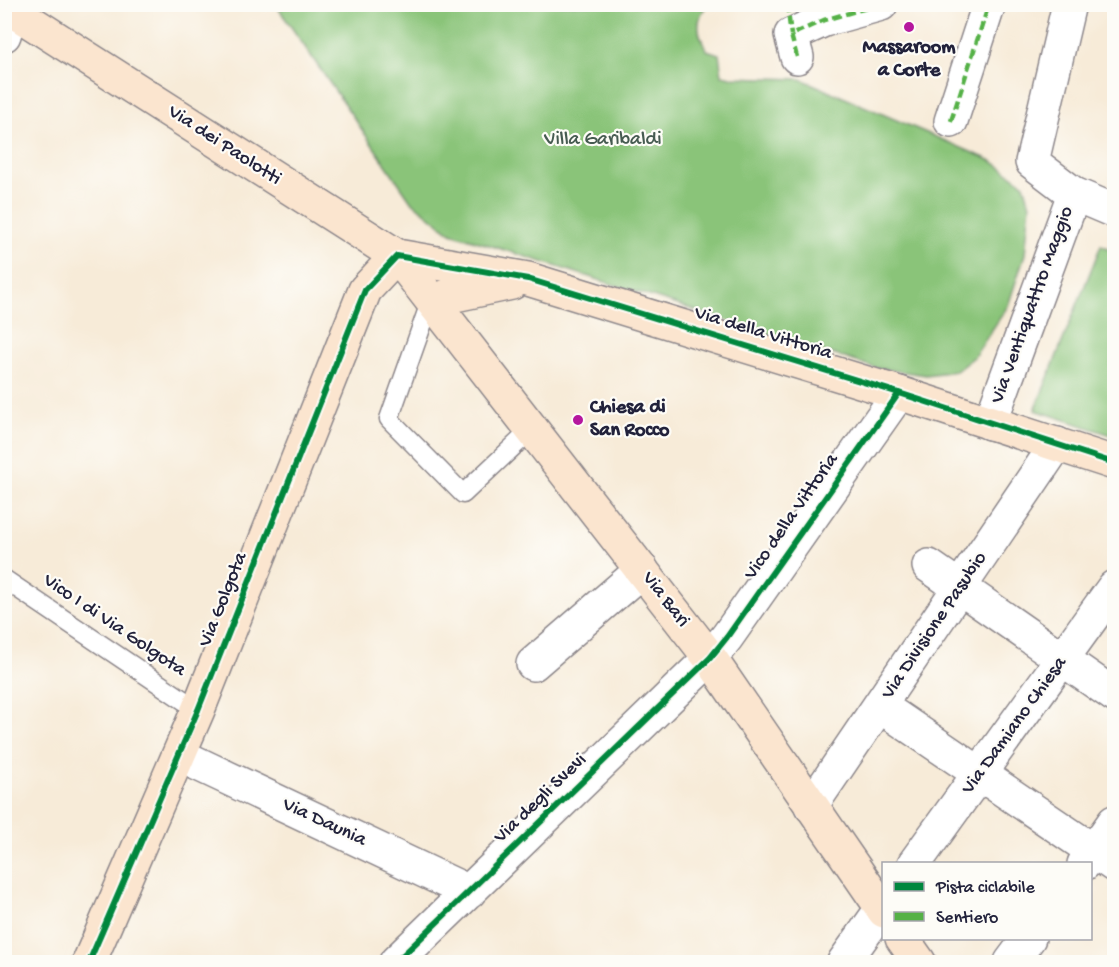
<svg xmlns="http://www.w3.org/2000/svg" width="1119" height="967" font-family="'Gochi Hand',sans-serif">
  <style>
    .green { fill: #8ac479; stroke: #56735a; stroke-width: 1.5 }
    .lines { fill: none; stroke-linecap: round; stroke-linejoin: round }
    .street-tunnel { stroke: #ccc3b9; stroke-width: 33; stroke-dasharray: 33 16; stroke-linecap: butt }
    .lane-casing { stroke: #8c868a; stroke-width: 21 }
    .street-casing { stroke: #8c868a; stroke-width: 36 }
    .secondary-casing { stroke: #8c868a; stroke-width: 36 }
    .lane { stroke: #fff; stroke-width: 18 }
    .street { stroke: #fff; stroke-width: 33 }
    .secondary { stroke: #fbe5cf; stroke-width: 33 }
    .quiet { stroke: #55b146; stroke-width: 4.5; stroke-dasharray: 9 4.5; stroke-linecap: butt }
    .cycleway-casing { stroke: #fdfcf7; stroke-width: 10 }
    .cycleway { stroke: #00873e; stroke-width: 6 }
    .poi-dot { fill: #b5179e; stroke: #fdfcf7; stroke-width: 2 }
    .labels { text-anchor: middle; dominant-baseline: central; stroke-width: 4.5; stroke-linejoin: round; paint-order: stroke }
    .poi-label { font-size: 20px; font-weight: bold; fill: #22223b; stroke: #fdfcf7 }
    .park-label { font-size: 20px; fill: #465b51; stroke: #fdfcf7 }
    .street-label { font-size: 20px; fill: #22223b; stroke: #fdfcf7 }
  </style>
  <rect width="100%" height="100%" fill="#fdfcf7"/>
  <filter id="ink" filterUnits="userSpaceOnUse"><feTurbulence type="fractalNoise" baseFrequency=".0167" numOctaves="2"/><feDisplacementMap in="SourceGraphic" scale="12" xChannelSelector="R" yChannelSelector="G"/><feConvolveMatrix kernelMatrix="1 2 1 2 8 2 1 2 1" color-interpolation-filters="sRGB"/></filter>
  <filter id="wash" filterUnits="userSpaceOnUse"><feTurbulence type="fractalNoise" baseFrequency=".008" numOctaves="4" result="noise"/><feDisplacementMap in="SourceGraphic" scale="24" xChannelSelector="R" yChannelSelector="G"/><feGaussianBlur stdDeviation="1.35" result="paint"/><feColorMatrix in="noise" values="0 0 0 0 0 0 0 0 0 0 0 0 0 0 0 0 0 1.4 0 .05"/><feComposite in="paint" operator="in"/></filter>
  <g filter="url(#wash)">
    <rect width="100%" height="100%" fill="#f7ebd8"/>
    <path class="green" d="M276 5H707C695 20 697 34 707 50L719 54 722 75 731 77 801 79 992 161 1024 184 1030 205 1025 254 1008 306 974 357 956 371 926 375 876 368 451 233 411 201Z
      M1101 245 1114 251V436L1035 410Z"/>
  </g>
  <g filter="url(#ink)">
    <g class="lines">
      <path class="street-tunnel" d="M787 4V8"/>
      <defs>
        <path id="lane" d="M431 300 389 419 463 494 532 429
          M4 579 198 710"/>
        <path id="street" d="M1069 4 1032 162 1074 194 1114 211
          M4 35 12 9
          M797 57 791 35 824 20 881 4
          M951 121 989 4
          M990 423 1074 194
          M929 566 1114 695
          M533 664 642 570
          M880 706 1114 865
          M179 755 469 892
          M811 806 1057 444
          M914 864 1114 587
          M1084 864 1114 822
          M396 962 710 658 727 637 899 393
          M844 962 884 906
          M1011 962 1029 938"/>
        <path id="secondary" d="M4 5 397 256 710 658 884 911
          M431 300 512 283
          M902 938 919 962
          M89 962 198 710 365 290 397 256 528 279 899 393 1114 463"/>
      </defs>
      <use href="#lane" class="lane-casing"/>
      <use href="#street" class="street-casing"/>
      <use href="#secondary" class="secondary-casing"/>
      <use href="#lane" class="lane"/>
      <use href="#street" class="street"/>
      <use href="#secondary" class="secondary"/>
      <path class="quiet" d="M787 4 791 35
        M797 57 791 35 824 20 881 4
        M951 121 989 4"/>
      <defs>
        <path id="cycleway" d="M89 962 198 710 365 290 397 256 528 279 899 393 1114 463
          M396 962 710 658 727 637 899 393"/>
      </defs>
      <use href="#cycleway" class="cycleway-casing"/>
      <use href="#cycleway" class="cycleway"/>
    </g>
  </g>
  <g class="poi-dot">
    <circle cx="909" cy="27" r="6"/>
    <circle cx="578" cy="420" r="6"/>
  </g>
  <g class="labels">
    <g class="poi-label">
      <text x="909" y="48">Massaroom<tspan x="909" dy="23">a Corte</tspan></text>
      <text x="590" y="408" text-anchor="start">Chiesa di<tspan x="590" dy="23">San Rocco</tspan></text>
    </g>
    <g class="park-label">
      <text x="603" y="140">Villa Garibaldi</text>
    </g>
    <g class="street-label">
      <text transform="translate(224 146) rotate(33)">Via dei Paolotti</text>
      <text transform="translate(1033 305) rotate(-70)">Via Ventiquattro Maggio</text>
      <text transform="translate(763 334) rotate(17)">Via della Vittoria</text>
      <text transform="translate(792 517) rotate(-55)">Vico della Vittoria</text>
      <text transform="translate(224 600) rotate(-68)">Via Golgota</text>
      <text transform="translate(665 600) rotate(52)">Via Bari</text>
      <text transform="translate(114 626) rotate(34)">Vico I di Via Golgota</text>
      <text transform="translate(935 626) rotate(-56)">Via Divisione Pasubio</text>
      <text transform="translate(1015 726) rotate(-54)">Via Damiano Chiesa</text>
      <text transform="translate(541 799) rotate(-44)">Via degli Svevi</text>
      <text transform="translate(324 823) rotate(25)">Via Daunia</text>
    </g>
  </g>
  <rect width="1119" height="967" fill="none" stroke="#fdfcf7" stroke-width="24"/>
  <rect x="882" y="862" width="210" height="78" fill="#fdfcf7" stroke="#a5a5ac" stroke-width="1.5"/>
  <rect x="894" y="882" width="30" height="9" fill="#00873e" stroke="#a5a5ac" stroke-width="1.5"/>
  <text x="936" y="892" font-size="18" fill="#22223b">Pista ciclabile</text>
  <rect x="894" y="912" width="30" height="9" fill="#55b146" stroke="#a5a5ac" stroke-width="1.5"/>
  <text x="936" y="922" font-size="18" fill="#22223b">Sentiero</text>
</svg>
